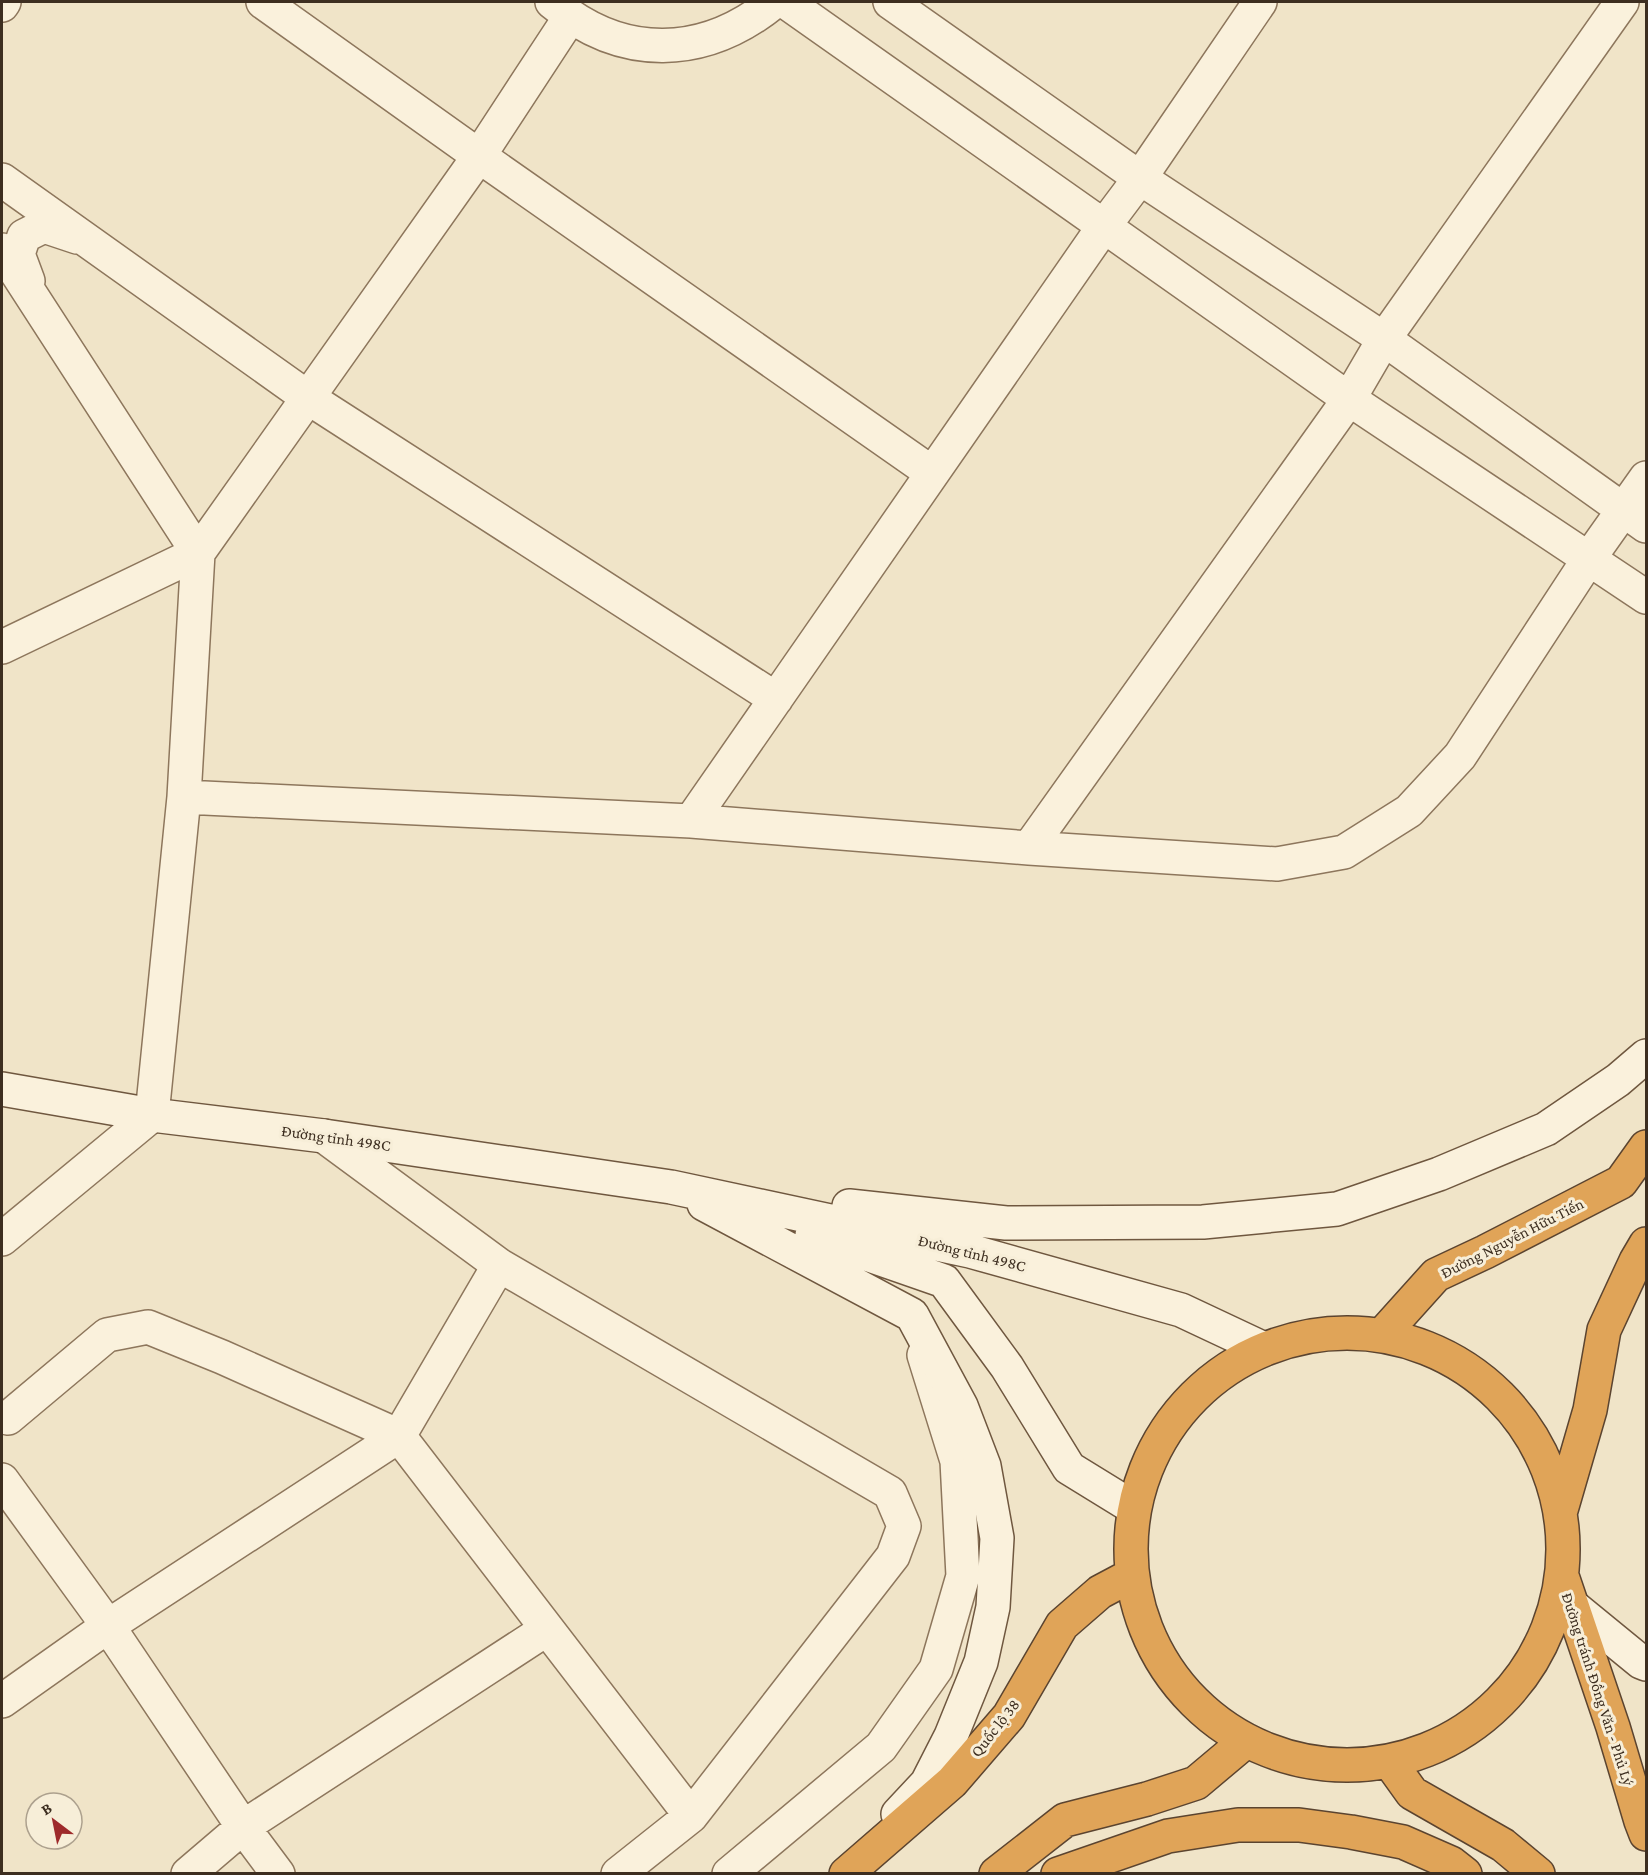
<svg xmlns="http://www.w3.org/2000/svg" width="1648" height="1875" font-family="'Crimson Pro',serif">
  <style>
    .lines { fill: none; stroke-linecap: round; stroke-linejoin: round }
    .street-casing { stroke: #8d765c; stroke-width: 36 }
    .secondary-casing { stroke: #6f573f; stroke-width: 36 }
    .highway-casing { stroke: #5b4430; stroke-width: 36 }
    .street { stroke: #faf1dc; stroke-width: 33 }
    .secondary { stroke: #faf1dc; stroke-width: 33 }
    .highway { stroke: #e0a458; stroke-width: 33 }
    .labels { text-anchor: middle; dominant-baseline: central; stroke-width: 6; stroke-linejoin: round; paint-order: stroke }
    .street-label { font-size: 16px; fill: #3d2e20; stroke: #f7eed8 }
  </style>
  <rect width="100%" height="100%" fill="#f0e4c8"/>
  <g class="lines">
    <defs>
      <path id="street" d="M263 2 479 156 932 473
        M552 2C622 61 704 59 774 2
        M786 2 1349 399 1646 597
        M890 2 1140 178 1384 339 1646 526
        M2 5 4 2
        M2 180 307 397 776 699
        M2 250 198 553 184 797 152 1115 2 1239
        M28 281 18 254 24 236 44 226 77 237
        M2 647 198 553 479 156 570 17
        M184 797 691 821 1029 848 1277 864 1344 852 1409 811 1460 756 1590 557 1646 478
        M691 821 1104 226 1140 178 1260 2
        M1029 848 1349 399 1384 339 1622 2
        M324 1136 499 1265 890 1493 904 1526 893 1556 691 1816 618 1874
        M8 1418 107 1335 148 1327 222 1357 399 1436 691 1816
        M2 1480 108 1626 243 1827 278 1874
        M2 1701 108 1626 399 1436 499 1265
        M188 1874 243 1827 547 1629
        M729 1874 881 1747 936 1669 963 1576 957 1461 924 1355"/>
      <path id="secondary" d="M2 1089 152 1115 324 1136 671 1187 970 1251 1181 1310 1264 1349
        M704 1204 912 1315 961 1406 984 1466 997 1538 993 1607 981 1662 951 1736 927 1783 898 1814
        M849 1206 1006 1223 1203 1222 1337 1209 1439 1174 1546 1129 1618 1080 1646 1056
        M812 1235 944 1281 1007 1367 1069 1468 1134 1508
        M1570 1604 1641 1662 1646 1664"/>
      <path id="highway" d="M1131 1549a216 216 0 1 1 432 0a216 216 0 1 1-432 0Z
        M1382 1335 1436 1275 1485 1252 1621 1182 1646 1147
        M1561 1510 1590 1410 1604 1330 1636 1261 1646 1244
        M1563 1579 1613 1727 1641 1821 1646 1834
        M1389 1761 1412 1793 1503 1845 1538 1874
        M846 1874 952 1782 1009 1716 1062 1625 1100 1592 1132 1575
        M996 1874 1065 1820 1147 1799 1196 1783 1246 1741
        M1058 1874 1168 1836 1238 1825H1299L1351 1832 1403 1842 1451 1863 1465 1874"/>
    </defs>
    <use href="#street" class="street-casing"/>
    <use href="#secondary" class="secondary-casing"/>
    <use href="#highway" class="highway-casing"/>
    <use href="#street" class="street"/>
    <use href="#secondary" class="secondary"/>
    <use href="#highway" class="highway"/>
  </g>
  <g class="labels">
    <g class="street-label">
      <text transform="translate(336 1138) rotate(8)">Đường tỉnh 498C</text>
      <text transform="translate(1512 1238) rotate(-27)">Đường Nguyễn Hữu Tiến</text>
      <text transform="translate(972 1253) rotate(14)">Đường tỉnh 498C</text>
      <text transform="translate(1598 1689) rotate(72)">Đường tránh Đồng Văn - Phủ Lý</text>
      <text transform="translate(995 1728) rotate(-52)">Quốc lộ 38</text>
    </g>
  </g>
  <rect width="1648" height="1875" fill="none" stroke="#3d2e20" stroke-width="6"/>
  <g transform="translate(54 1821) rotate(328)"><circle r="28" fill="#f7eed8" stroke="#ada18e" stroke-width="1.5"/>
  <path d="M0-4.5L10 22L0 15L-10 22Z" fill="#9e2a2b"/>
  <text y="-9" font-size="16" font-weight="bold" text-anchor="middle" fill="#3d2e20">B</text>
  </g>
</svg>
